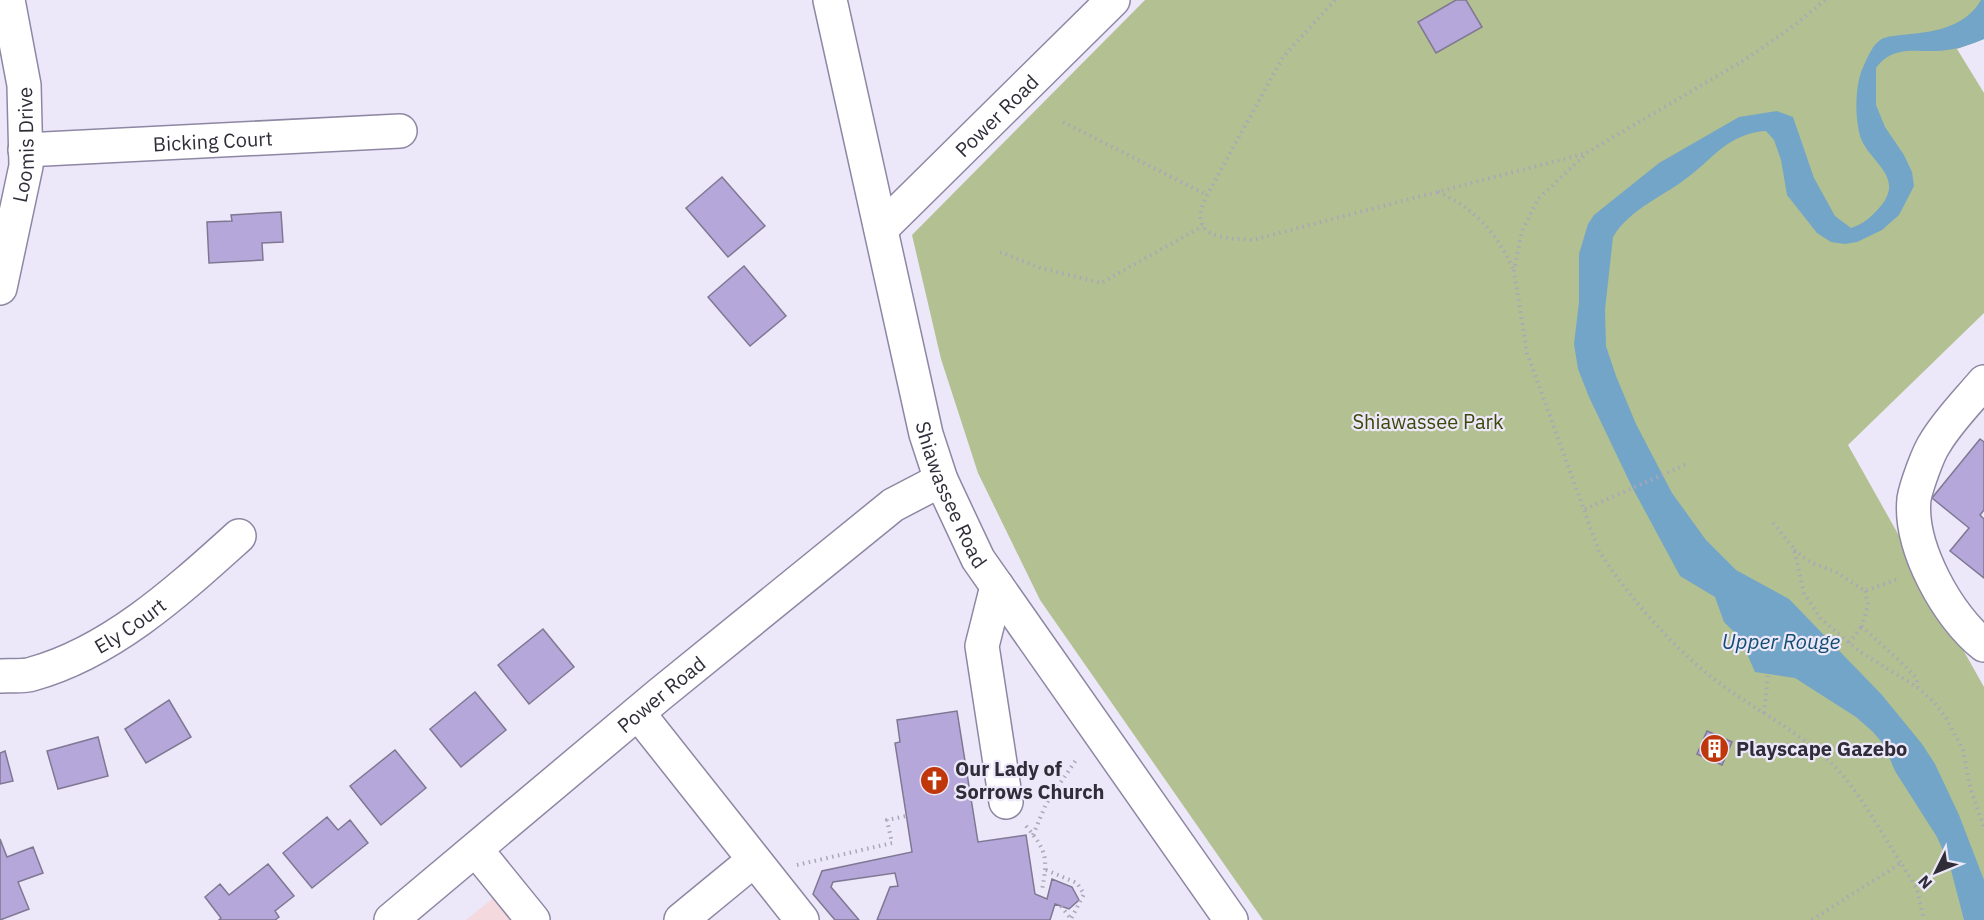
<svg xmlns="http://www.w3.org/2000/svg" width="1984" height="920" font-family="'IBM Plex Sans',sans-serif">
  <style>
    .education { fill: #f4d9de }
    .green { fill: #b3c091 }
    .water { fill: #73a5c8 }
    .building { fill: #b5a7da; stroke: #7f7893; stroke-width: 1.5 }
    .lines { fill: none; stroke-linecap: round; stroke-linejoin: round }
    .minor-casing { stroke: #8e87a3; stroke-width: 36 }
    .path { stroke: #aaa7b7; stroke-width: 4; stroke-dasharray: 1.5 4.5; stroke-linecap: butt }
    .minor { stroke: #fff; stroke-width: 33 }
    .labels { text-anchor: middle; dominant-baseline: central; stroke-width: 4.5; stroke-linejoin: round; paint-order: stroke }
    .street-label { font-size: 20px; fill: #302d39; stroke: #ece8fa }
    .park-label { font-size: 20px; fill: #3c4708; stroke: #ece8fa }
    .poi-label { font-size: 20px; font-weight: bold; fill: #302d39; stroke: #ece8fa; text-anchor: start }
    .water-label { font-size: 21px; font-style: italic; fill: #124e71; stroke: #ece8fa }
  </style>
  <rect width="100%" height="100%" fill="#ece8fa"/>
  <path class="education" d="M497 895 518 920H466Z"/>
  <path class="green" d="M1145 0H1984V39L1957 49 1984 93V313L1848 445 1984 687V920H1263L1040 600 978 473 941 359 912 235Z"/>
  <path class="water" d="M1981 0H1984V39C1968 46 1952 51 1934 51 1911 51 1891 47 1876 68V105L1885 127 1904 155 1912 172 1914 186 1899 215 1882 230 1857 242 1845 244 1831 242 1817 233 1787 195 1781 160 1774 140 1766 131C1754 131 1741 136 1731 142 1716 151 1706 163 1692 174 1667 195 1630 208 1613 237L1605 310 1606 346 1616 376 1636 424 1672 493 1706 540 1736 570 1789 599 1882 695 1922 744 1935 764 1959 815 1984 880V920H1964L1950 866 1937 837 1895 771 1884 745 1873 732 1856 717 1795 678 1755 672 1740 638 1724 622 1715 597 1680 576 1632 487 1589 397 1578 369 1574 344 1579 302V254L1588 224 1594 215 1659 163 1739 117 1777 111 1793 117 1814 178 1835 216 1851 228C1864 224 1872 216 1880 207 1906 176 1869 163 1860 136 1855 117 1855 91 1861 72 1865 63 1871 47 1879 41 1885 36 1894 36 1901 35 1932 32 1964 29 1981 0Z"/>
  <path class="building" d="M1456 0H1466L1482 27 1436 53 1418 22Z
    M722 177 765 226 728 257 686 208Z
    M281 212 283 242 262 243 263 260 209 263 207 222 232 221 231 215Z
    M744 266 786 316 750 346 708 297Z
    M1980 439 1984 442V510L1980 515 1984 519V578L1950 551 1969 528 1932 498Z
    M543 629 574 667 529 704 498 665Z
    M475 692 506 730 461 767 430 729Z
    M169 700 191 737 146 763 125 729Z
    M957 711 978 842 1026 835 1035 894 1047 899 1052 879 1072 887 1079 900 1069 909 1055 904 1050 920H877L890 887 898 886 895 873 833 882 831 887 859 920H835L813 894 822 871 912 852 895 743 900 742 897 720Z
    M1707 731 1732 742 1722 765 1697 754Z
    M98 737 108 776 58 789 47 751Z
    M395 750 426 788 381 825 350 786Z
    M5 751 13 781 0 784V753Z
    M327 817 338 830 350 820 368 843 312 888 283 853Z
    M0 839 7 857 33 847 43 873 18 882 29 909 0 920Z
    M268 864 294 896 275 911 279 917 275 920H219L221 918 205 897 220 884 229 895Z"/>
  <g class="lines">
    <defs>
      <g id="minor">
        <path id="s1" d="M830 0 926 434 941 480 978 559 1231 920"/>
        <path id="s2" d="M25 150 400 131"/>
        <path id="s3" d="M881 229 1113 0"/>
        <path id="s4" d="M0 288 26 166 24 85 8 0"/>
        <path d="M1984 382C1968 401 1948 421 1935 443 1928 453 1916 487 1914 499 1909 547 1948 617 1984 645"/>
        <path d="M997 586 982 646 1006 802"/>
        <path id="s5" d="M0 676C10 675 23 677 32 674 112 652 179 590 239 536"/>
        <path d="M638 713 802 920"/>
        <path d="M477 851 533 920"/>
        <path id="s6" d="M391 920 659 695 893 505 941 480"/>
        <path d="M681 920 754 860"/>
      </g>
    </defs>
    <use href="#minor" class="minor-casing"/>
    <path class="path" d="M1335 0 1283 57 1207 195C1186 237 1220 238 1252 240L1587 153
      M1825 0 1795 25 1746 59 1588 152 1538 199 1522 231 1514 271 1527 353 1599 551C1630 599 1679 655 1726 688 1760 712 1796 731 1827 759 1857 786 1879 830 1901 863
      M1063 122 1207 195
      M1438 192C1476 209 1496 233 1514 270
      M1000 252 1041 268 1101 283 1203 226
      M1585 509 1687 464
      M1773 523 1794 549 1804 593 1821 619 1859 651 1917 687 1934 702 1946 718 1963 750 1970 787 1984 828
      M1794 550 1812 563 1836 572 1865 591 1898 579
      M1865 591 1868 605 1862 626C1880 645 1900 659 1917 679V687
      M1849 643 1862 626
      M1764 713 1768 675
      M1026 826C1047 851 1048 858 1042 890
      M1033 835 1046 804 1076 760
      M797 865 892 843 887 820 906 816
      M1046 870 1077 883 1084 894 1071 919
      M1061 906 1071 919
      M1812 920 1901 863 1917 889 1924 920"/>
    <use href="#minor" class="minor"/>
  </g>
  <defs>
    <symbol id="building-disc" viewBox="-11 -11 22 22"><circle r="9.5" fill="#c0370c" stroke="#ece8fa"/><path d="M-4-6H4V6H1V3H-1V6H-4ZM-2.5-4.3h1.7v1.8h-1.7ZM.8-4.3h1.7v1.8H.8ZM-2.5-1h1.7V.8h-1.7ZM.8-1h1.7V.8H.8Z" fill="#fff"/></symbol>
    <symbol id="church-disc" viewBox="-11 -11 22 22"><circle r="9.5" fill="#c0370c" stroke="#ece8fa"/><path d="M-1.2-6h2.4v3.5h3.3v2.4h-3.3V6h-2.4V-.1h-3.3v-2.4h3.3Z" fill="#fff"/></symbol>
  </defs>
  <g fill-rule="evenodd">
    <use href="#building-disc" x="1698" y="732" width="33" height="33"/>
    <use href="#church-disc" x="918" y="764" width="33" height="33"/>
  </g>
  <g class="labels">
    <g class="street-label">
      <text stroke="none"><textPath href="#s3" startOffset="162">Power Road</textPath></text>
      <text stroke="none"><textPath href="#s2" startOffset="188">Bicking Court</textPath></text>
      <text stroke="none"><textPath href="#s4" startOffset="146">Loomis Drive</textPath></text>
      <text stroke="none"><textPath href="#s1" startOffset="510">Shiawassee Road</textPath></text>
      <text stroke="none"><textPath href="#s5" startOffset="142">Ely Court</textPath></text>
      <text stroke="none"><textPath href="#s6" startOffset="352">Power Road</textPath></text>
    </g>
    <g class="park-label">
      <text x="1428" y="421">Shiawassee Park</text>
    </g>
    <g class="poi-label">
      <text x="1736" y="748">Playscape Gazebo</text>
      <text x="955" y="768">Our Lady of<tspan x="955" dy="23">Sorrows Church</tspan></text>
    </g>
    <g class="water-label">
      <text x="1781" y="641">Upper Rouge</text>
    </g>
  </g>
  <g transform="translate(1936 872) rotate(227)" stroke="#ece8fa" stroke-width="4.5" paint-order="stroke">
  <path d="M0-4.5L10 22L0 15L-10 22Z" fill="#302d39"/>
  <text y="-9" font-size="16" font-weight="bold" text-anchor="middle" fill="#302d39">N</text>
  </g>
</svg>
